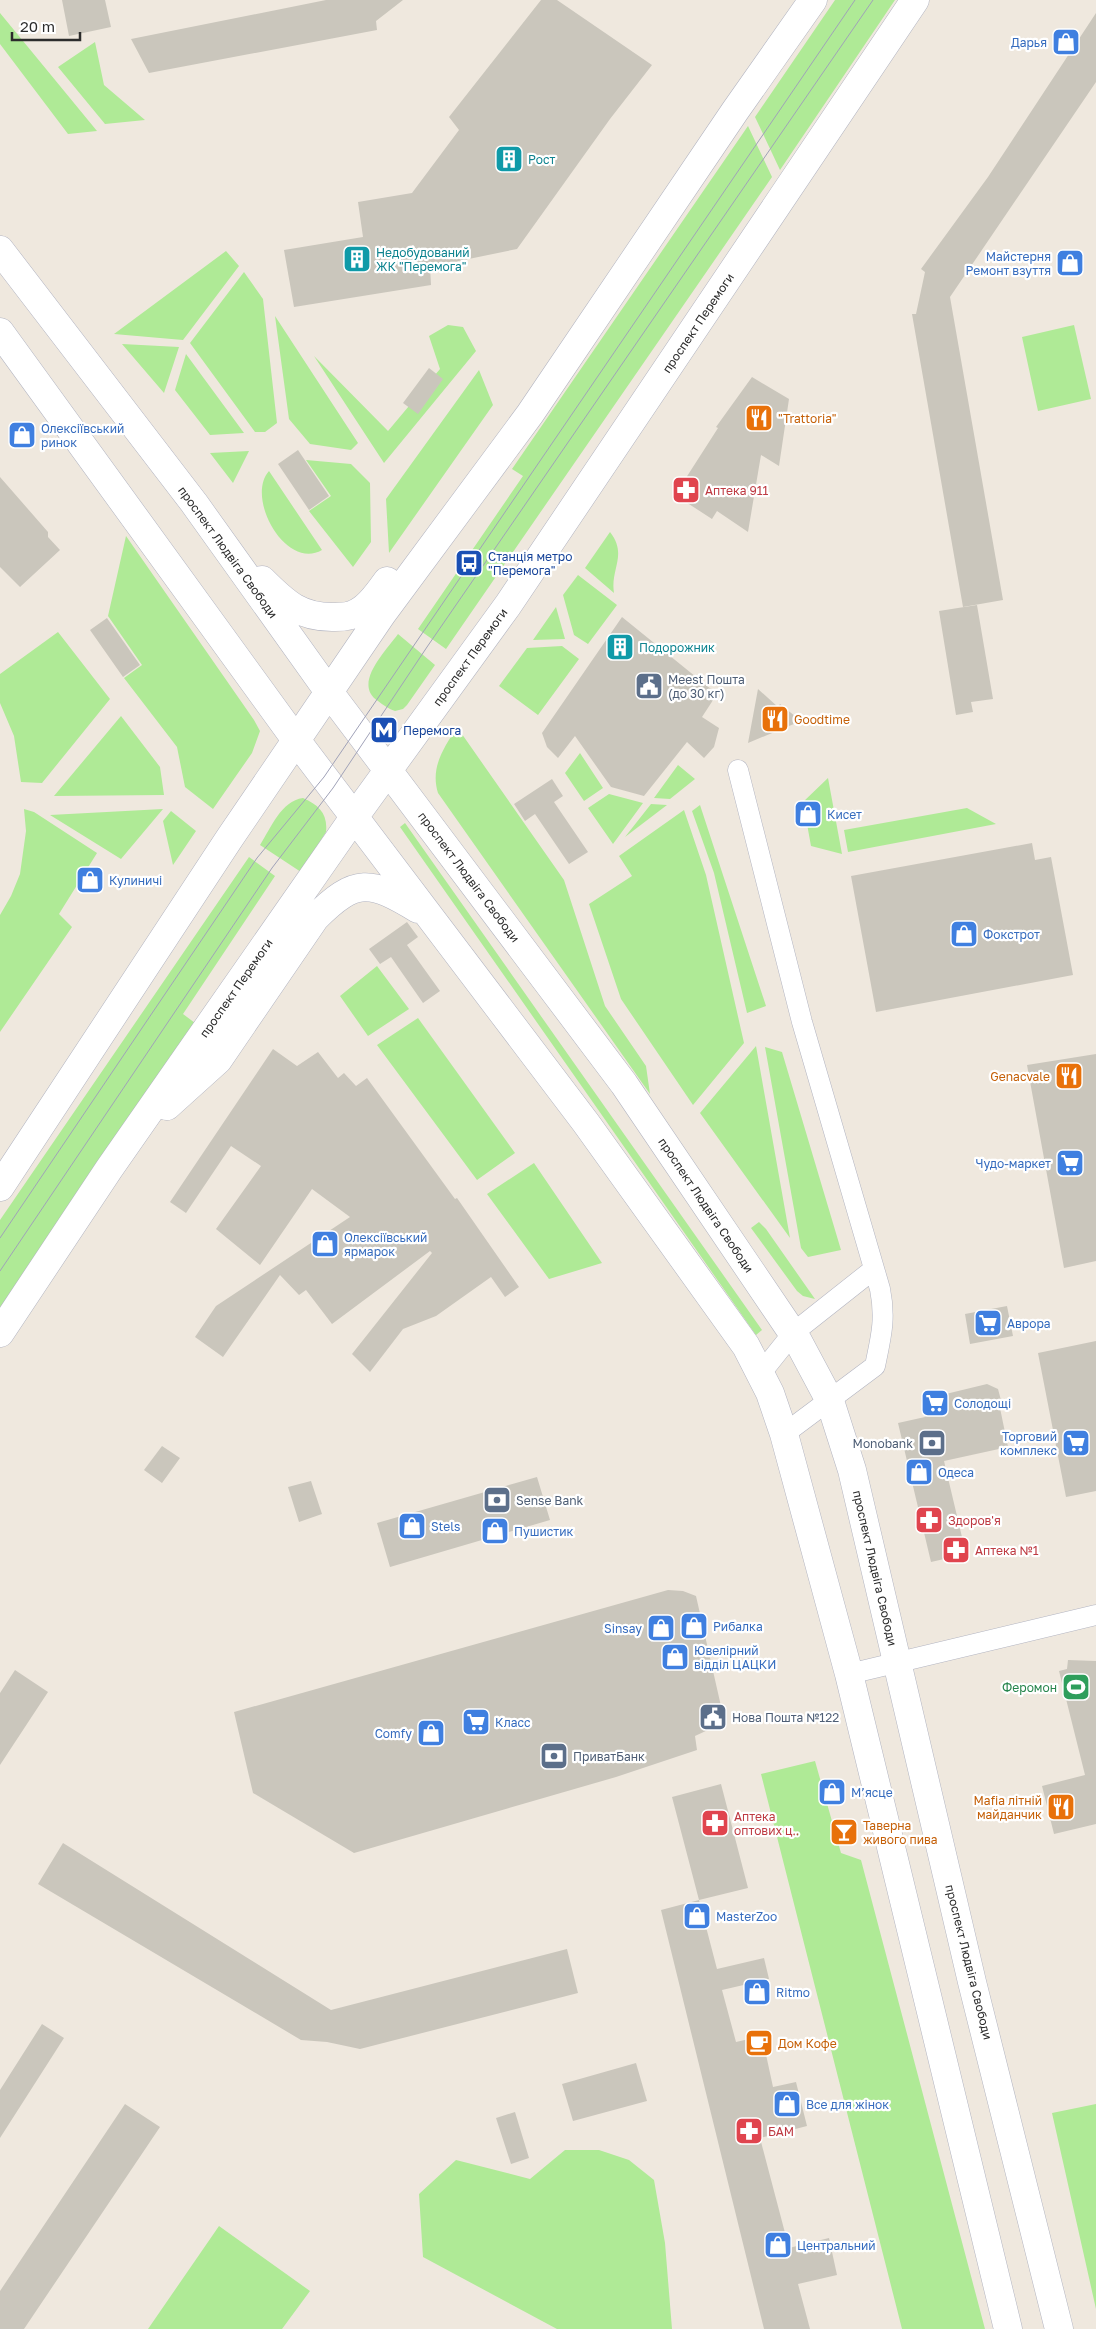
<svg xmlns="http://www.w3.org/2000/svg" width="1096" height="2329" font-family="'Golos Text',sans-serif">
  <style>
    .green { fill: #afea96 }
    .building { fill: #cac6bc }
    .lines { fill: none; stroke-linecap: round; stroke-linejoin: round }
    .street-casing { stroke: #b2b4c1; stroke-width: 21 }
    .secondary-casing { stroke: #b2b4c1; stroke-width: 29 }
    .street { stroke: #fff; stroke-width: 20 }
    .secondary { stroke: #fff; stroke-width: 28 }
    .tram { stroke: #a0a2b8; stroke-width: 1 }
    .labels { text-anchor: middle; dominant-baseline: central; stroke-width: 4.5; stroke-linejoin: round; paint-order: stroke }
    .shop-label { font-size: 12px; fill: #366cbe; stroke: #fff; text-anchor: start }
    .culture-label { font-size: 12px; fill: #0d838f; stroke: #fff; text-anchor: start }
    .street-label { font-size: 12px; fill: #2c2c2c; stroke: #fff }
    .food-label { font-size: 12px; fill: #c56008; stroke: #fff; text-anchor: start }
    .health-label { font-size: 12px; fill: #be3a42; stroke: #fff; text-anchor: start }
    .transit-label { font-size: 12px; fill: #164399; stroke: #fff; text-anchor: start }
    .service-label { font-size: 12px; fill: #4e5e75; stroke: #fff; text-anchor: start }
    .leisure-label { font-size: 12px; fill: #27864d; stroke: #fff; text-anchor: end }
  </style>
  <rect width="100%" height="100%" fill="#efe8de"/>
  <path class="green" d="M835 0H895L780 170 755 117Z
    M0 13 97 131 68 134 0 44Z
    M95 42 104 85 145 120 105 124 58 67Z
    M748 126 772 177 446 649 418 629 523 476 512 469Z
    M226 251 239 266 183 340 114 334Z
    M244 272 263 299 277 423 265 432H255L190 343Z
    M275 316 358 443 351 450 310 444 289 419Z
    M448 325 463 327 476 351 384 463 314 356 388 431 440 369 429 336Z
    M1074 325 1091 399 1038 411 1022 337Z
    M122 344 179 347 164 393Z
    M186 354 244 433 210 435 175 390Z
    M479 370 493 405 389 553 386 499Z
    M249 451 233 483 210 453Z
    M306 460 351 464 370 483 371 542 353 567 309 511 331 496Z
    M269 471 322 550C286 571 245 498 269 471Z
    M610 532C628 555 610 569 614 593L585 568Z
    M126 536 254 720 260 731 252 753 213 809 185 787 177 747 124 678 142 665 108 616Z
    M578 575 617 605 588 644 574 635 563 595Z
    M556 607 565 639 533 640Z
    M58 632 110 699 42 783 21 782 14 736 0 703V674Z
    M398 634 435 665 407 705 403 709 395 711C389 709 383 705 378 701 352 684 386 651 398 634Z
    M562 646 579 659 538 715 499 686 527 648Z
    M121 716 160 767 164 795 54 796Z
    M457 727 564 880 605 1006 646 1066 650 1094 438 793C430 767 444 748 457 727Z
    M580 753 603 788 584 801 565 773Z
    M678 765 695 779 670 799 654 798Z
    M828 778 842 854 811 846 803 802Z
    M609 794 643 803 613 844 588 808Z
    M303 798C319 805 328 814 326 832L301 872 260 845C271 828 281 801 303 798Z
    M651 804 667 805 625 837Z
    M700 805 766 1006 747 1013 714 873 692 811Z
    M967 808 996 824 848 852 844 830Z
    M24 809 34 812 97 853 59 914 72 927 0 1032V915L11 896 20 874 26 831Z
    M163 809 121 859 50 815Z
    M684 810 706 875 744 1043 693 1105 621 999 589 904 632 876 619 856Z
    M171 811 196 831 173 865 163 821Z
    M405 823 762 1330 756 1335 400 827Z
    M249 857 275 876 183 1014 195 1023 0 1310V1220Z
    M377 966 409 1009 368 1036 340 996Z
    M418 1018 515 1153 477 1180 377 1045Z
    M756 1046 790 1238 700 1113Z
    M765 1047 782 1052 841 1250 808 1257 801 1248Z
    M534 1163 602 1263 549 1279 487 1194Z
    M759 1222 766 1229 815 1299 803 1296 797 1291 751 1228Z
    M815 1761 841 1853 861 1860 985 2329H902L761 1774Z
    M1096 2104V2309L1052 2113Z
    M565 2150H599L629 2160 654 2180 665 2243 672 2329H557L423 2257 419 2194 456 2160 530 2179Z
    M219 2226 310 2291 282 2329H148Z"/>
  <path class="building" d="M62 0H105L111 27 69 36Z
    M326 0H403L376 21 377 30 149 73 131 39Z
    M541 0H557L652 65 610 119 517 249 430 267 431 285 294 307 284 250 363 237 358 202 412 193 459 130 449 117Z
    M1096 13V82L950 297 1003 600 963 607 912 314H916L925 272 921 269 988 177Z
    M429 368 443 379 418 414 403 403Z
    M752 377 789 399 779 466 761 455 748 532 717 511 712 519 675 495 718 428 716 427Z
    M298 450 329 496 309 510 278 464Z
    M0 477 48 532V537L60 550 20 587 0 567Z
    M977 605 993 699 971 702 973 712 956 715 939 611Z
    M622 617 717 694 702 717 719 728 714 747 704 758 687 742 644 796 611 787 575 736 558 758 547 747 542 733Z
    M107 618 140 665 123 677 90 630Z
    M758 689 778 707 780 704 801 721 748 743Z
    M552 779 563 796 554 802 588 852 569 864 535 814 525 821 514 804Z
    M1032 843 1035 860 1051 857 1073 975 876 1012 851 876Z
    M407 922 418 937 407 945 440 991 423 1003 391 957 380 964 369 949Z
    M273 1049 297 1066 318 1052 338 1078 344 1073 356 1086 367 1078 455 1199 457 1198 519 1287 505 1297 491 1277 436 1316 403 1329 370 1372 352 1354 432 1253 430 1251 332 1324 306 1290 299 1295 280 1275 223 1357 195 1337 216 1306 350 1217 312 1189 260 1265 216 1229 261 1166 231 1146 186 1213 170 1202Z
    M1096 1054V1261L1064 1268 1027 1065Z
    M1007 1306 1013 1336 970 1344 965 1314Z
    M1096 1341V1491L1066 1497 1038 1353Z
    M987 1384 998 1389 1003 1408H1000L1008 1447 944 1461 966 1554 931 1562 898 1423 925 1417 921 1400Z
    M162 1446 180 1458 162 1483 144 1470Z
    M537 1477 550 1520 390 1567 377 1523Z
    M311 1481 322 1514 299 1522 288 1487Z
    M668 1590 683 1591 696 1596 723 1715 710 1729 695 1736 697 1750 616 1777 354 1853 253 1793 234 1712Z
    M1068 1660 1096 1661V1824L1054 1834 1042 1786 1085 1775 1059 1671 1067 1669Z
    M15 1670 48 1692 0 1765V1693Z
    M721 1784 748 1888 699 1900 672 1797Z
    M63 1843 331 2010 567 1949 578 1993 360 2049 327 2042 301 2040 38 1884Z
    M699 1900 717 1969 764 1958 769 1979 722 1990 736 2042 762 2036 773 2087 796 2082 807 2126 760 2138 789 2248 829 2238 837 2275 798 2284 810 2329H764L661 1910Z
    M42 2024 64 2038 0 2138V2090Z
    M636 2063 647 2101 573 2121 562 2084Z
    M125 2104 160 2127 24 2329H0V2291Z
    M515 2112 529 2158 511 2164 496 2118Z"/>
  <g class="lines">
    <defs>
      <path id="street" d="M738 770 802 1022 880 1289C886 1319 881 1337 875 1366L784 1434
        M761 1373 793 1333 874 1269
        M849 1674 1096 1615"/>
      <path id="secondary" d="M0 250 194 503 329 692 624 1084 798 1341 830 1401 852 1470 972 1982 1059 2329
        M0 332 296 740 586 1123 746 1346 770 1393 784 1434 849 1674 1008 2329
        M262 580C286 604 301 618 335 617 343 617 352 616 358 612 370 606 379 592 387 581
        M167 1106 218 1060 315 918C356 877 370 880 418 909
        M0 1187 229 839 382 614 530 414 735 111 813 0
        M0 1333 109 1169 355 816 508 605 915 0"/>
    </defs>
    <use href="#street" class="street-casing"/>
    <use href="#secondary" class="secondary-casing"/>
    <use href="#street" class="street"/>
    <use href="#secondary" class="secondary"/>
    <path class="tram" d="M0 1238 257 858 324 777 855 0
      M0 1271 272 868 333 788 427 647 873 0"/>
  </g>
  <defs>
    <symbol id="shop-square" viewBox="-11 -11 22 22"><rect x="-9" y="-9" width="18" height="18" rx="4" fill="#3f7fe0" stroke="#fff"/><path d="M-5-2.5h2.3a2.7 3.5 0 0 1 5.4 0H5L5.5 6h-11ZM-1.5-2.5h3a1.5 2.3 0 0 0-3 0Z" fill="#fff"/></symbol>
    <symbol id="building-square" viewBox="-11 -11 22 22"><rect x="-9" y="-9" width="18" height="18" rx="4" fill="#0f9aa8" stroke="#fff"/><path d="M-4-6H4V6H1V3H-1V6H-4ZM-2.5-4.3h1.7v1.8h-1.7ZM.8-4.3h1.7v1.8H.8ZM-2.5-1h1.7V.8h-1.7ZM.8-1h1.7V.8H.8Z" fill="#fff"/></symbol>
    <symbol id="restaurant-square" viewBox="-11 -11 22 22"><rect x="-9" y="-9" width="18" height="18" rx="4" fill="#e8710a" stroke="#fff"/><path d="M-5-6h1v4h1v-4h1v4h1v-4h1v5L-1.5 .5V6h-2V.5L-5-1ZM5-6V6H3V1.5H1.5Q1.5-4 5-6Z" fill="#fff"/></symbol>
    <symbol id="pharmacy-square" viewBox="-11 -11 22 22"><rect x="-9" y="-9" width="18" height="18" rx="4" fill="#e0444e" stroke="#fff"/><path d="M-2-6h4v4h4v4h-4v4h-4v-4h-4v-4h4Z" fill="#fff"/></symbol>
    <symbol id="bus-square" viewBox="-11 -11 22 22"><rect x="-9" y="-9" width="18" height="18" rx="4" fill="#1a4fb4" stroke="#fff"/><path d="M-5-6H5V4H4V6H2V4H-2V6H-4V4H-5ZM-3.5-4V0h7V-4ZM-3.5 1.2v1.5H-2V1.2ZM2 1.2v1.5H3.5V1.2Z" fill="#fff"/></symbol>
    <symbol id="civic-square" viewBox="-11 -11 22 22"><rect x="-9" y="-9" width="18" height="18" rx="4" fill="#5c6f8a" stroke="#fff"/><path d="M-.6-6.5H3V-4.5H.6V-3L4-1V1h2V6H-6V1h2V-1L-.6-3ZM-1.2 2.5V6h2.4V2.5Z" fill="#fff"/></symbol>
    <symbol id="metro-square" viewBox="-11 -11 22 22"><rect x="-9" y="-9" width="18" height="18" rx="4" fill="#1a4fb4" stroke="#fff"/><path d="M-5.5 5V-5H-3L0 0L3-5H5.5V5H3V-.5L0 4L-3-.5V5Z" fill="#fff"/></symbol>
    <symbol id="supermarket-square" viewBox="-11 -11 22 22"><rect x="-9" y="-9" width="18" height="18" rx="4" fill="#3f7fe0" stroke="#fff"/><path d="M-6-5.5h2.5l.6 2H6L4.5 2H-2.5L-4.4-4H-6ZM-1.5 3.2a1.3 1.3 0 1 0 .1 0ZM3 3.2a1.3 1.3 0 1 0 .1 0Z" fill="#fff"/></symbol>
    <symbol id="bank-square" viewBox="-11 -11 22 22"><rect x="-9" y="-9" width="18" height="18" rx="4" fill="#5c6f8a" stroke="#fff"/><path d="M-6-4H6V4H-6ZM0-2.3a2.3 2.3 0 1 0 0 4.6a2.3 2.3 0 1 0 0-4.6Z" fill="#fff"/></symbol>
    <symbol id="stadium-square" viewBox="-11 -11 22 22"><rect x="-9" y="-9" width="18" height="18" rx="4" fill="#2e9e5b" stroke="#fff"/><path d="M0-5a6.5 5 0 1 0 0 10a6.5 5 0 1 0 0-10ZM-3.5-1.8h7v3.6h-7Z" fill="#fff"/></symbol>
    <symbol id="bar-square" viewBox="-11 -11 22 22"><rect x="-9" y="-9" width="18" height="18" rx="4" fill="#e8710a" stroke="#fff"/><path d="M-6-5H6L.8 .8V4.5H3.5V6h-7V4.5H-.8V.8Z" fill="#fff"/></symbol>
    <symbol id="cafe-square" viewBox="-11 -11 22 22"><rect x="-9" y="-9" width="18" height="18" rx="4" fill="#e8710a" stroke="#fff"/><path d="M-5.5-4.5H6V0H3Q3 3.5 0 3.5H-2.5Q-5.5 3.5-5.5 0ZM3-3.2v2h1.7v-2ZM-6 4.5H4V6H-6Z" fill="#fff"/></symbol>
  </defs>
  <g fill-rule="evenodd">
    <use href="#shop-square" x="1050" y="26" width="32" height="32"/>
    <use href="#building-square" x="493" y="143" width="32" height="32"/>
    <use href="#building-square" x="341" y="243" width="32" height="32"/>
    <use href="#shop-square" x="1054" y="247" width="32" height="32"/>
    <use href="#restaurant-square" x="743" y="402" width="32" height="32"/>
    <use href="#shop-square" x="6" y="419" width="32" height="32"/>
    <use href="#pharmacy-square" x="670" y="474" width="32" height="32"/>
    <use href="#bus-square" x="453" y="547" width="32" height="32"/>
    <use href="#building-square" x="604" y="631" width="32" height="32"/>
    <use href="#civic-square" x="633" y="670" width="32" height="32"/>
    <use href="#restaurant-square" x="759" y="703" width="32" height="32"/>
    <use href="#metro-square" x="368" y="714" width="32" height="32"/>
    <use href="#shop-square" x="792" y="798" width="32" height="32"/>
    <use href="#shop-square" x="74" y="864" width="32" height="32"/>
    <use href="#shop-square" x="948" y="918" width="32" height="32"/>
    <use href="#restaurant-square" x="1053" y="1060" width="32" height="32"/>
    <use href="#supermarket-square" x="1054" y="1147" width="32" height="32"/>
    <use href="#shop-square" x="309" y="1228" width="32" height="32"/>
    <use href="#supermarket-square" x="972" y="1307" width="32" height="32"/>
    <use href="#supermarket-square" x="919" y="1387" width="32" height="32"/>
    <use href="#bank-square" x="916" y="1427" width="32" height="32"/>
    <use href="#supermarket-square" x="1060" y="1427" width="32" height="32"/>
    <use href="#shop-square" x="903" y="1456" width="32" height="32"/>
    <use href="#bank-square" x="481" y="1484" width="32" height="32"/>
    <use href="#pharmacy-square" x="913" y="1504" width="32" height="32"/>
    <use href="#shop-square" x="396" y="1510" width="32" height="32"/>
    <use href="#shop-square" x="479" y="1515" width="32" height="32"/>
    <use href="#pharmacy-square" x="940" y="1534" width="32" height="32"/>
    <use href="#shop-square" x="678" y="1610" width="32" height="32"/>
    <use href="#shop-square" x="645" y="1612" width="32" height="32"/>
    <use href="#shop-square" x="659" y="1641" width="32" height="32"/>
    <use href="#stadium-square" x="1060" y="1671" width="32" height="32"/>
    <use href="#civic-square" x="697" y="1701" width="32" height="32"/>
    <use href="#supermarket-square" x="460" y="1706" width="32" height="32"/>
    <use href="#shop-square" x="415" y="1717" width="32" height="32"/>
    <use href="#bank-square" x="538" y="1740" width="32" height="32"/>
    <use href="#shop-square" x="816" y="1776" width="32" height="32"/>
    <use href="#restaurant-square" x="1045" y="1791" width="32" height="32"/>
    <use href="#pharmacy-square" x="699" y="1807" width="32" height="32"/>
    <use href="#bar-square" x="828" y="1816" width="32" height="32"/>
    <use href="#shop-square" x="681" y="1900" width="32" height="32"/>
    <use href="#shop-square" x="741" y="1976" width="32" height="32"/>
    <use href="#cafe-square" x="743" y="2027" width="32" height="32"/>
    <use href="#shop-square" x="771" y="2088" width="32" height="32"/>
    <use href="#pharmacy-square" x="733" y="2115" width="32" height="32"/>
    <use href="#shop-square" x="762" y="2229" width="32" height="32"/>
  </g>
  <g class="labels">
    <g class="shop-label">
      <text x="1047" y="42" text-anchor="end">Дарья</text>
      <text x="1051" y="256" text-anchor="end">Майстерня<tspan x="1051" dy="14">Ремонт взуття</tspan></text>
      <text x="41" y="428">Олексіївський<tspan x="41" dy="14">ринок</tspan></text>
      <text x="827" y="814">Кисет</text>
      <text x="109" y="880">Кулиничі</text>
      <text x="983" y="934">Фокстрот</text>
      <text x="1051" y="1163" text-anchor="end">Чудо-маркет</text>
      <text x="344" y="1237">Олексіївський<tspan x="344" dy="14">ярмарок</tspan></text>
      <text x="1007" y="1323">Аврора</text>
      <text x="954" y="1403">Солодощі</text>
      <text x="1057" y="1436" text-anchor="end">Торговий<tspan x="1057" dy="14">комплекс</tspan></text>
      <text x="938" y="1472">Одеса</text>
      <text x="431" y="1526">Stels</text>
      <text x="514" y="1531">Пушистик</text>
      <text x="713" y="1626">Рибалка</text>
      <text x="642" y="1628" text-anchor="end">Sinsay</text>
      <text x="694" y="1650">Ювелірний<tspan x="694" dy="14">відділ ЦАЦКИ</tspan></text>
      <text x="495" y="1722">Класс</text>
      <text x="412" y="1733" text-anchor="end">Comfy</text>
      <text x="851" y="1792">М’ясце</text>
      <text x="716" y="1916">MasterZoo</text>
      <text x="776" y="1992">Ritmo</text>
      <text x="806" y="2104">Все для жінок</text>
      <text x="797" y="2245">Центральний</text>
    </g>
    <g class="culture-label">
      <text x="528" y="159">Рост</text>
      <text x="376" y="252">Недобудований<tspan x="376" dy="14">ЖК "Перемога"</tspan></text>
      <text x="639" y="647">Подорожник</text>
    </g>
    <g class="street-label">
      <text transform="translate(698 323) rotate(-56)">проспект Перемоги</text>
      <text transform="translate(228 552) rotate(54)">проспект Людвіга Свободи</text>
      <text transform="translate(470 657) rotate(-54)">проспект Перемоги</text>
      <text transform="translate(469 877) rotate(53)">проспект Людвіга Свободи</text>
      <text transform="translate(236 988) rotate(-55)">проспект Перемоги</text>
      <text transform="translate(706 1205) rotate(56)">проспект Людвіга Свободи</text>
      <text transform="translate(875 1568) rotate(77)">проспект Людвіга Свободи</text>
      <text transform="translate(969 1962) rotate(76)">проспект Людвіга Свободи</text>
    </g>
    <g class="food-label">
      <text x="778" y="418">"Trattoria"</text>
      <text x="794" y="719">Goodtime</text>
      <text x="1050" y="1076" text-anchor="end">Genacvale</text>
      <text x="1042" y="1800" text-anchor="end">Mafia літній<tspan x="1042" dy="14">майданчик</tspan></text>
      <text x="863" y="1825">Таверна<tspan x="863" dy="14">живого пива</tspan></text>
      <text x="778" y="2043">Дом Кофе</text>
    </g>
    <g class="health-label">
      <text x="705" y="490">Аптека 911</text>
      <text x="948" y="1520">Здоров'я</text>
      <text x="975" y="1550">Аптека №1</text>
      <text x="734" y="1816">Аптека<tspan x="734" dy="14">оптових ц‥</tspan></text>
      <text x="768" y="2131">БАМ</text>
    </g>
    <g class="transit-label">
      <text x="488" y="556">Станція метро<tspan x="488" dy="14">"Перемога"</tspan></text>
      <text x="403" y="730">Перемога</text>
    </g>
    <g class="service-label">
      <text x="668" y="679">Meest Пошта<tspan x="668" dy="14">(до 30 кг)</tspan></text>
      <text x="913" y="1443" text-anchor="end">Monobank</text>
      <text x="516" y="1500">Sense Bank</text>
      <text x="732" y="1717">Нова Пошта №122</text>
      <text x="573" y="1756">ПриватБанк</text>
    </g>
    <g class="leisure-label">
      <text x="1057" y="1687">Феромон</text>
    </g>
  </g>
  <path d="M12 32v8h68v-8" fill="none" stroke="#2c2c2c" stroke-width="2.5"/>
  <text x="20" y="32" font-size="15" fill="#2c2c2c" stroke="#ffffff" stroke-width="4" paint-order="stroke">20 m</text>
</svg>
